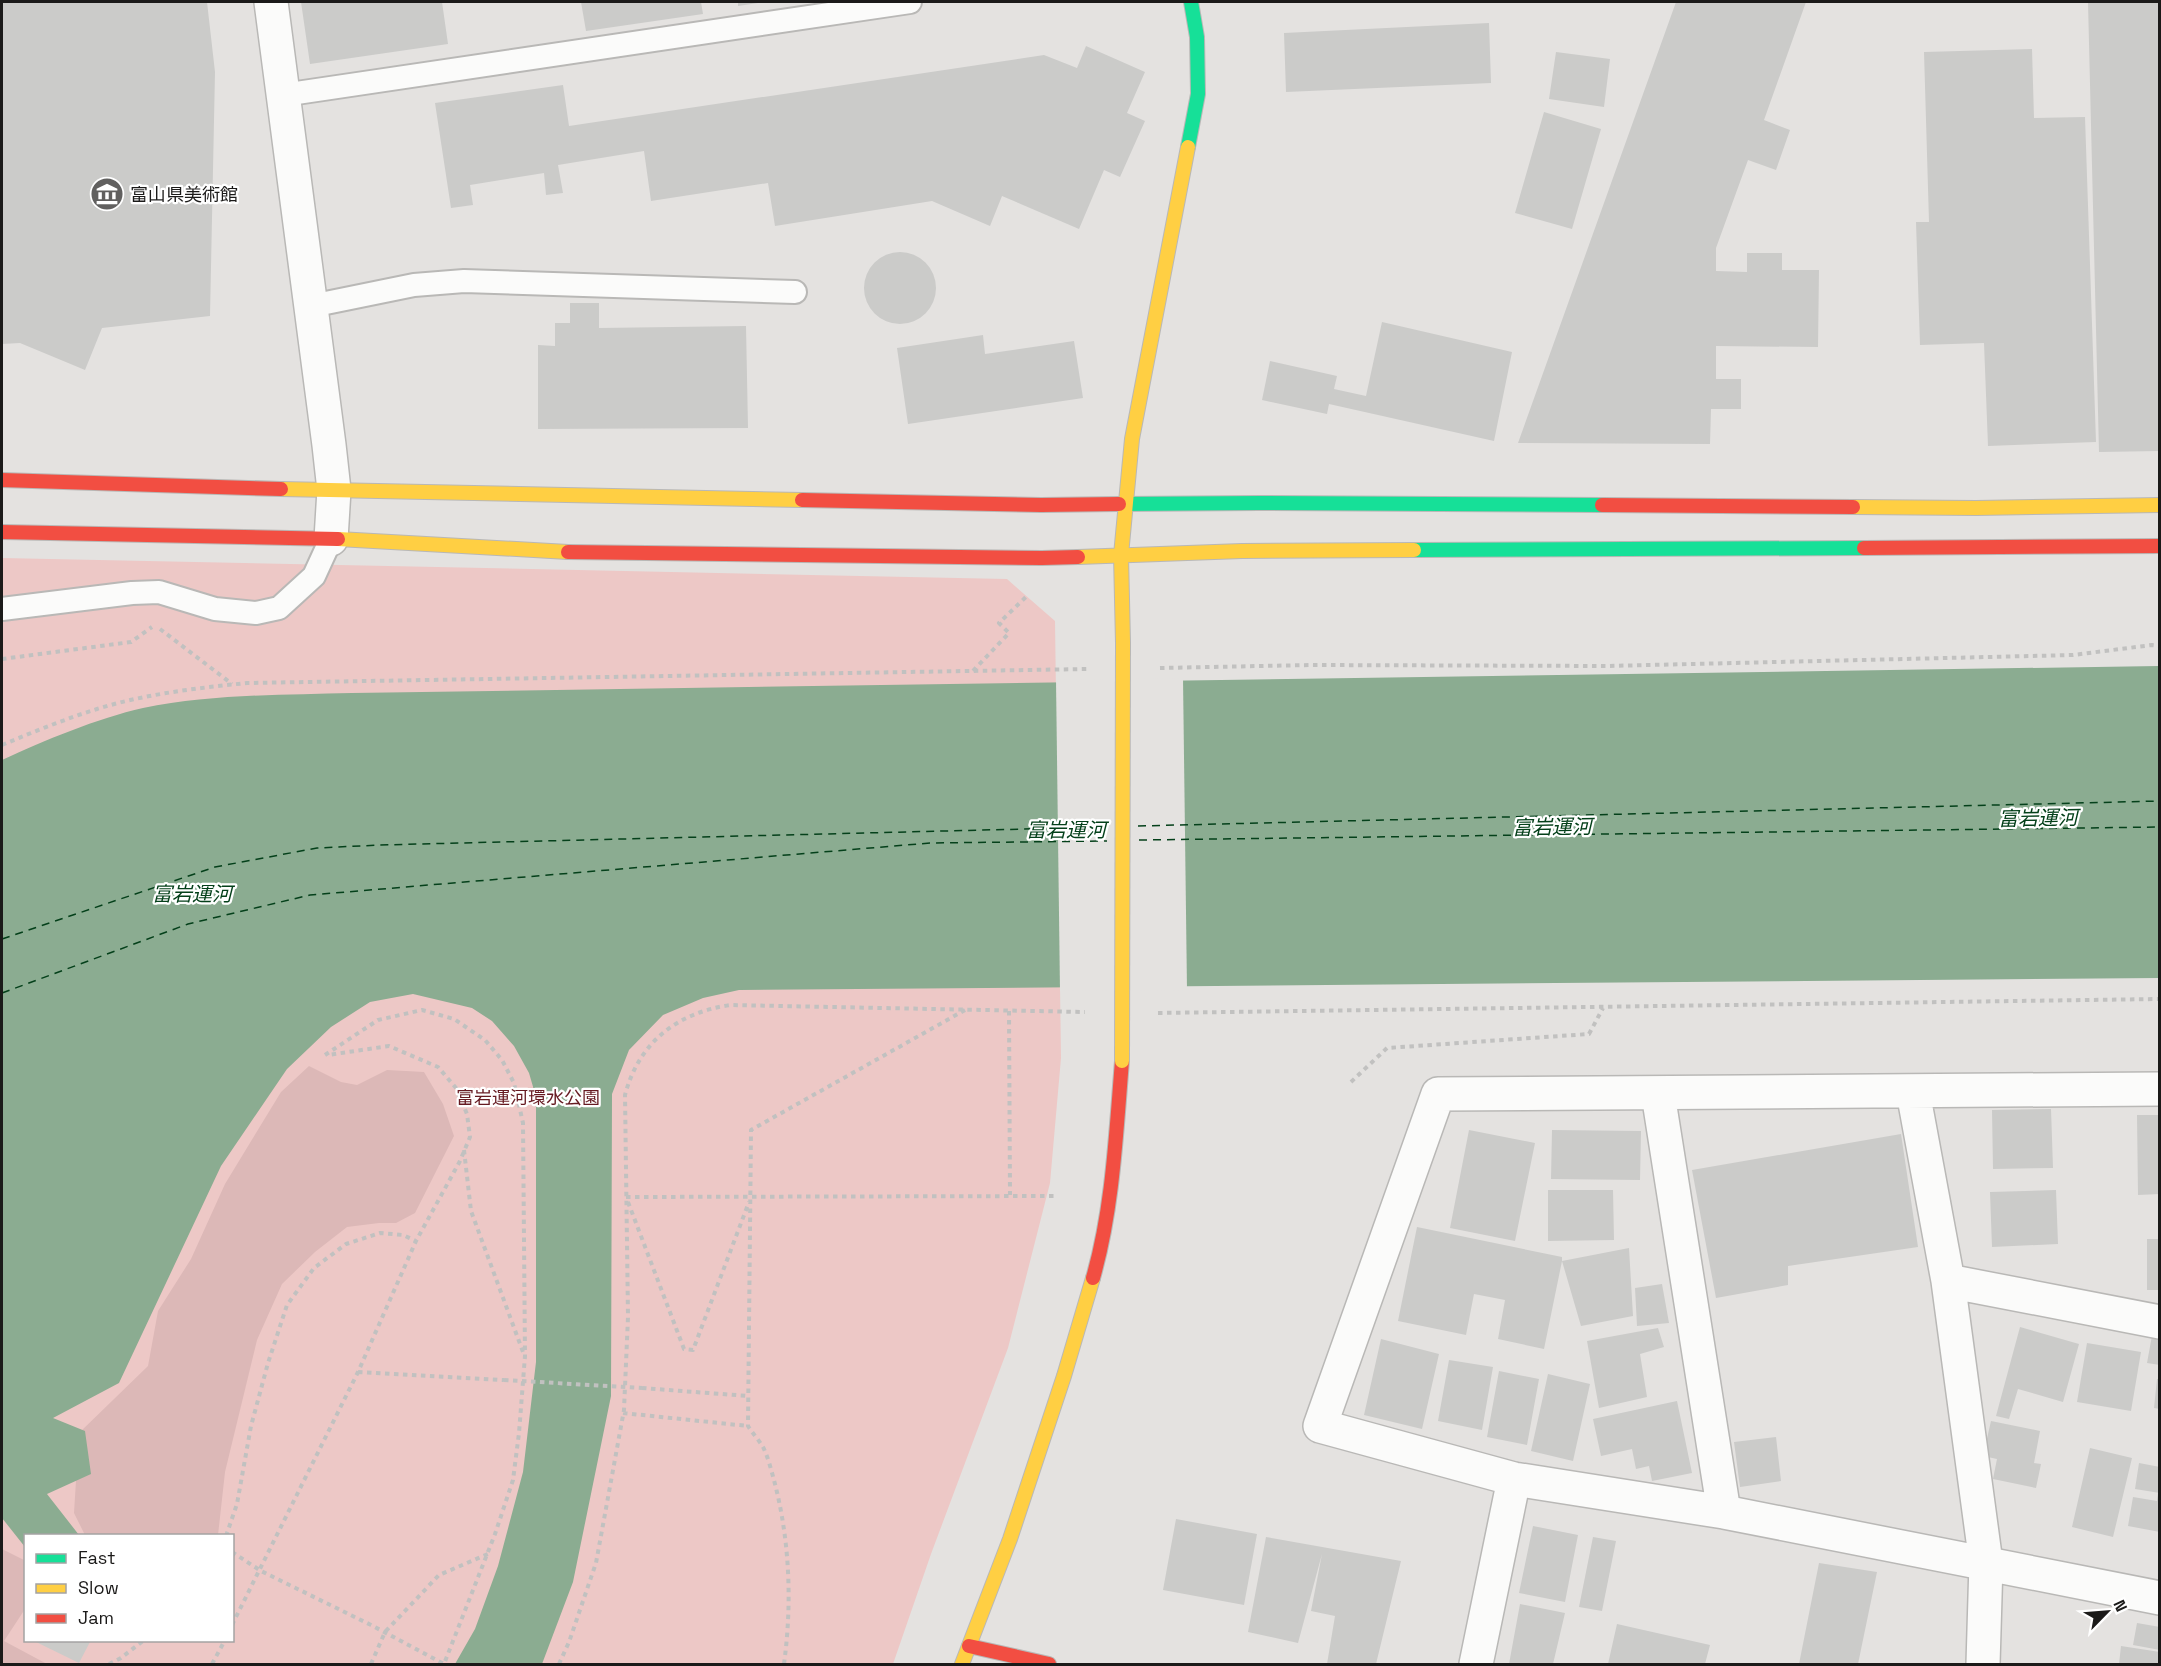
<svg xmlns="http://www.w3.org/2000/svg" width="2161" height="1666" font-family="'Space Grotesk','Noto Sans JP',sans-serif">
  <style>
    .green { fill: #edc8c6; fill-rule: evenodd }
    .forest { fill: #dcb8b7 }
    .water { fill: #8bac91 }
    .pier { fill: #e4e2e0 }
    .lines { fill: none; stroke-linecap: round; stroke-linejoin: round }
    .ferry { stroke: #04401a; stroke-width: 1.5; stroke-dasharray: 8 6; stroke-linecap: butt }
    .building { fill: #cbcbc9 }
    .lane-casing { stroke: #b9b8b6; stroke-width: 26 }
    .street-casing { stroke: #b9b8b6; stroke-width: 36 }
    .fast-casing { stroke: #b9b8b6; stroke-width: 16 }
    .slow-casing { stroke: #b9b8b6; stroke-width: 16 }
    .jam-casing { stroke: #b9b8b6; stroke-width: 16 }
    .path { stroke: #c1c1c0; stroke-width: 4; stroke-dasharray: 4.5 4.5; stroke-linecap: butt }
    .lane { stroke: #fbfbfa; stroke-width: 22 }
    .street { stroke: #fbfbfa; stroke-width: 33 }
    .fast { stroke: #16e098; stroke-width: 14 }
    .slow { stroke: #ffcf43; stroke-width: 14 }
    .jam { stroke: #f24e42; stroke-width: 14 }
    .slow-bridge-casing { stroke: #b9b8b6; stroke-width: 16; stroke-linecap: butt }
    .path-bridge { stroke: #c1c1c0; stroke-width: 4; stroke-dasharray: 4.5 4.5; stroke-linecap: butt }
    .slow-bridge { stroke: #ffcf43; stroke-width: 14 }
    .labels { text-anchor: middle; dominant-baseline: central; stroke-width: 4.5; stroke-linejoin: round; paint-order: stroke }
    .poi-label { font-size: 18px; fill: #1b1a19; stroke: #fff; text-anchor: start }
    .park-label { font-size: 18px; fill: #661a21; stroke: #fff }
    .water-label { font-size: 20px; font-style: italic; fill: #04401a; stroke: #fff }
  </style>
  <rect width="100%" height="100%" fill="#e4e2e0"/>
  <path class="green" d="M2 558 1007 579 1055 621 1061 1058 1050 1183 1008 1348 931 1554 893 1664H2ZM26 1536H232V1640H26Z"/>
  <path class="forest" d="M309 1066 341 1082 357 1085 387 1070 424 1072 443 1104 454 1136 415 1213 396 1223H379L347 1227 315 1252 282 1284 257 1340 225 1472 218 1535H85L74 1513 79 1433 148 1366 158 1311 191 1259 225 1184 281 1092Z
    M2 1549 26 1561 25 1609 4 1641 47 1664H2Z"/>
  <path class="water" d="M2159 666V978L739 990 703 998 663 1015 629 1050 612 1094 611 1396 573 1582 542 1664H455L475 1629 498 1566 523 1472 536 1362V1097L529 1073 514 1046 492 1021 472 1008 413 994 370 1002 331 1027 287 1069 221 1166 119 1383 53 1418 85 1431 91 1474 47 1494 79 1535 26 1536 25 1547 2 1518V760C43 741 98 718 143 708 212 694 283 695 352 693Z"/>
  <path class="pier" d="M1183 678 1187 990 1060 991 1056 680Z"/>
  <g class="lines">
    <path class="ferry" d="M1138 826 2160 801
      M1139 840 2160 827
      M2 939 215 867 317 848 380 845 1106 827
      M2 993 188 924 310 895 930 843 1107 841"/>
  </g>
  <path class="building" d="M2 2H207L215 72 210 316 102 328 85 370 20 343 2 344Z
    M301 2H442L448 44 310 64Z
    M581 2H701L703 14 586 31Z
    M738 2H758V3L738 6Z
    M1676 2H1806L1764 120 1790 130 1776 170 1748 160 1716 248V271L1747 272V253H1782V270H1819L1818 347 1716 346V379H1741V409H1711L1710 444 1518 443Z
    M2088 2H2160V451L2099 452Z
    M1489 23 1491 83 1286 92 1284 33Z
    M1086 46 1145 72 1127 113 1145 121 1120 177 1104 170 1079 229 1002 196 990 226 932 201 775 226 768 183 651 201 644 151 558 165 563 193 546 195 544 173 470 185 473 205 451 208 435 103 563 85 569 126 1044 55 1077 68Z
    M2032 49 2034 118 2085 117 2096 442 1988 446 1984 343 1920 345 1916 222H1929L1924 52Z
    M1556 52 1610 59 1604 107 1549 99Z
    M1544 112 1601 129 1572 229 1515 213Z
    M864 288a36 36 0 1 1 72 0a36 36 0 1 1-72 0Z
    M570 303H599V328L746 326 748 428 538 429V345L555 346V323H570Z
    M1382 322 1512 352 1494 441 1329 404 1327 414 1262 400 1270 361 1337 376 1334 389 1366 396Z
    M983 335 985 354 1074 341 1083 398 908 424 897 348Z
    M2051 1109 2053 1168 1993 1169 1992 1110Z
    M2137 1115H2160V1194L2138 1195Z
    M1469 1130 1535 1143 1515 1241 1450 1228Z
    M1552 1130 1641 1131 1640 1180 1551 1179Z
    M1901 1134 1918 1247 1788 1266V1285L1716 1298 1692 1170Z
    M1548 1190H1613L1614 1240 1548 1241Z
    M2056 1190 2058 1244 1992 1247 1990 1192Z
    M1417 1227 1562 1257V1261L1629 1248 1633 1316 1581 1326 1562 1261 1544 1349 1498 1339 1505 1300 1474 1294 1466 1335 1398 1321Z
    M2147 1239H2160V1290H2147Z
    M1662 1284 1669 1323 1637 1326 1635 1288Z
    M2020 1327 2079 1344 2063 1402 2018 1389 2009 1419 1996 1416Z
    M1658 1328 1664 1347 1640 1354 1647 1397 1599 1408 1587 1341Z
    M2153 1330 2160 1332V1365L2147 1363Z
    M1381 1339 1439 1354 1422 1429 1364 1415Z
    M2087 1343 2141 1352 2131 1411 2077 1402Z
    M1449 1360 1493 1367 1482 1430 1438 1421Z
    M1499 1371 1539 1379 1527 1445 1487 1437Z
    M1548 1374 1590 1384 1573 1461 1531 1451Z
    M2157 1379H2160V1409L2154 1408Z
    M1677 1401 1692 1473 1652 1481 1649 1466 1636 1469 1632 1449 1601 1456 1593 1419Z
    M1991 1421 2040 1431 2034 1463 2041 1464 2036 1488 1993 1479 1997 1459 1983 1456Z
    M1776 1437 1781 1481 1740 1487 1734 1442Z
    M2090 1448 2132 1458 2113 1537 2072 1527Z
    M2139 1463 2160 1467V1493L2135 1489Z
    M2158 1493 2160 1532 2128 1526 2133 1497 2157 1501Z
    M1176 1519 1257 1534 1244 1605 1163 1590Z
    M1533 1526 1578 1535 1565 1602 1519 1593Z
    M1266 1537 1401 1561 1376 1664H1327L1335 1616 1311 1611 1322 1554 1298 1643 1248 1632Z
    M1593 1537 1616 1541 1602 1611 1579 1607Z
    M1819 1563 1877 1572 1858 1664H1799Z
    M1520 1604 1565 1613 1553 1664H1509Z
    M2137 1623 2160 1627V1650L2133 1645Z
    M1617 1624 1710 1645 1705 1664H1608Z
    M32 1640H91L79 1663Z
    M2121 1646 2160 1652V1664H2119Z"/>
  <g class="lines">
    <defs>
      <path id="lane" d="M283 95 910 2
        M311 306 414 285 464 281 795 292
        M2 609 132 593 159 592 215 609 256 613 279 608 314 576 331 539"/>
      <path id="street" d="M271 2 329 445 334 490 331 539
        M2160 1089 1438 1094 1320 1426 1514 1479 1724 1512 2160 1598
        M1913 1092 1948 1281 1986 1563 1983 1664
        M1658 1094 1724 1512
        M1948 1281 2160 1322
        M1476 1664 1514 1479"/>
      <path id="fast" d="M1188 147 1198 94 1197 37 1191 2
        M1119 504 1259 503 1602 505
        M1414 550 1864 548"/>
      <path id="slow" d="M281 489 802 500
        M1853 507 1976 508 2160 505
        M338 539 568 552
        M1078 557 1242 551 1414 550
        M1123 643 1121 555 1132 439 1188 147
        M962 1664 1010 1539 1064 1376 1093 1278"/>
      <path id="jam" d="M2 480 281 489
        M802 500 1041 505 1119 504
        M1602 505 1853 507
        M2 532 338 539
        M1864 548 2160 546
        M568 552 1042 558 1078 557
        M1093 1278C1113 1208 1116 1133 1122 1061
        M969 1646 1049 1664"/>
    </defs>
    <use href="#lane" class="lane-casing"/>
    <use href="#street" class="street-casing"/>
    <use href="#fast" class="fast-casing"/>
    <use href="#slow" class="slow-casing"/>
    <use href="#jam" class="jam-casing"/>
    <path class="path" d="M160 629 232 684
      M2 659 131 642 152 627
      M1160 668 1311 665 1607 666 2073 655 2152 645 2160 646
      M973 671 1009 633 999 623 1028 595
      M2 745C33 732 65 719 97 709 145 694 197 688 247 683L1087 669
      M1009 1011 1010 1195
      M1158 1013 2160 999
      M325 1055 378 1020 422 1010 454 1019 485 1040 502 1060 514 1083 523 1123 525 1356 519 1433 513 1480 495 1534 444 1664
      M1351 1082 1387 1048 1589 1034 1603 1008
      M464 1150 471 1211 523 1352
      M626 1197 1054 1196
      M628 1202 684 1349 693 1350 749 1202
      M358 1372 504 1380
      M642 1388 748 1396
      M623 1413 748 1426
      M226 1536 237 1504 251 1426 268 1363 287 1305 314 1268 346 1244 380 1233 403 1235 416 1241
      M232 1552 261 1571 371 1625 444 1664
      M232 1625 358 1372 416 1241 460 1161 470 1137 467 1114 456 1088 438 1067 389 1046 328 1055
      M109 1664 121 1658 144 1640
      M212 1664 225 1640
      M371 1664 385 1632 439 1575 488 1554
      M559 1664 569 1642 596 1563 624 1410 628 1317 625 1095C639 1042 677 1013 730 1005L1085 1012
      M784 1664C792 1605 790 1543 775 1484 772 1473 769 1460 764 1449 760 1441 753 1434 748 1426L751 1130 965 1010"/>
    <use href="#lane" class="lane"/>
    <use href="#street" class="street"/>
    <use href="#fast" class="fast"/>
    <use href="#slow" class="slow"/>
    <use href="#jam" class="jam"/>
    <defs>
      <path id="slow-bridge" d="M1122 1061 1123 643"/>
    </defs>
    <use href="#slow-bridge" class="slow-bridge-casing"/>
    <path class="path-bridge" d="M504 1380 642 1388"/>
    <use href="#slow-bridge" class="slow-bridge"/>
  </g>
  <defs>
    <symbol id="museum-disc" viewBox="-11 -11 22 22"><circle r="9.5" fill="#61605f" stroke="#fff"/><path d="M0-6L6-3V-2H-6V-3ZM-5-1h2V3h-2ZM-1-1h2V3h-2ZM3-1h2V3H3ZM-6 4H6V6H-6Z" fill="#fff"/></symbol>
  </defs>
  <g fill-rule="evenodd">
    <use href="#museum-disc" x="88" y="175" width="38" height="38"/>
  </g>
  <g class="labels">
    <g class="poi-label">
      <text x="130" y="194">富山県美術館</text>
    </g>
    <g class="park-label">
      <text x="528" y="1097">富岩運河環水公園</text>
    </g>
    <g class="water-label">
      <text transform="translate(2038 818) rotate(-1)">富岩運河</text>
      <text transform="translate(1552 827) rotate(-1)">富岩運河</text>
      <text x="1066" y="830">富岩運河</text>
      <text x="192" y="894">富岩運河</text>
    </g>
  </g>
  <rect width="2161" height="1666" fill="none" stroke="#1b1a19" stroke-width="6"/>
  <rect x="24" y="1534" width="210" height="108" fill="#ffffff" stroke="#a4a3a3" stroke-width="1.5"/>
  <rect x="36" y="1554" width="30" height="9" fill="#16e098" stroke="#a4a3a3" stroke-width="1.5"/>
  <text x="78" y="1564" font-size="18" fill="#1b1a19">Fast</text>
  <rect x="36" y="1584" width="30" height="9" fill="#ffcf43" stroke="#a4a3a3" stroke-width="1.5"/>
  <text x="78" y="1594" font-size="18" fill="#1b1a19">Slow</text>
  <rect x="36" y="1614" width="30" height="9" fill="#f24e42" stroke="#a4a3a3" stroke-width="1.5"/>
  <text x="78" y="1624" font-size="18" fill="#1b1a19">Jam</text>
  <g transform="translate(2107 1612) rotate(65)" stroke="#ffffff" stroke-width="4.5" paint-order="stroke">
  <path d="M0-4.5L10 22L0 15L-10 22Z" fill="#1b1a19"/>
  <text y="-9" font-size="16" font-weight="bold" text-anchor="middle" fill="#1b1a19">N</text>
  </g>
</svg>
